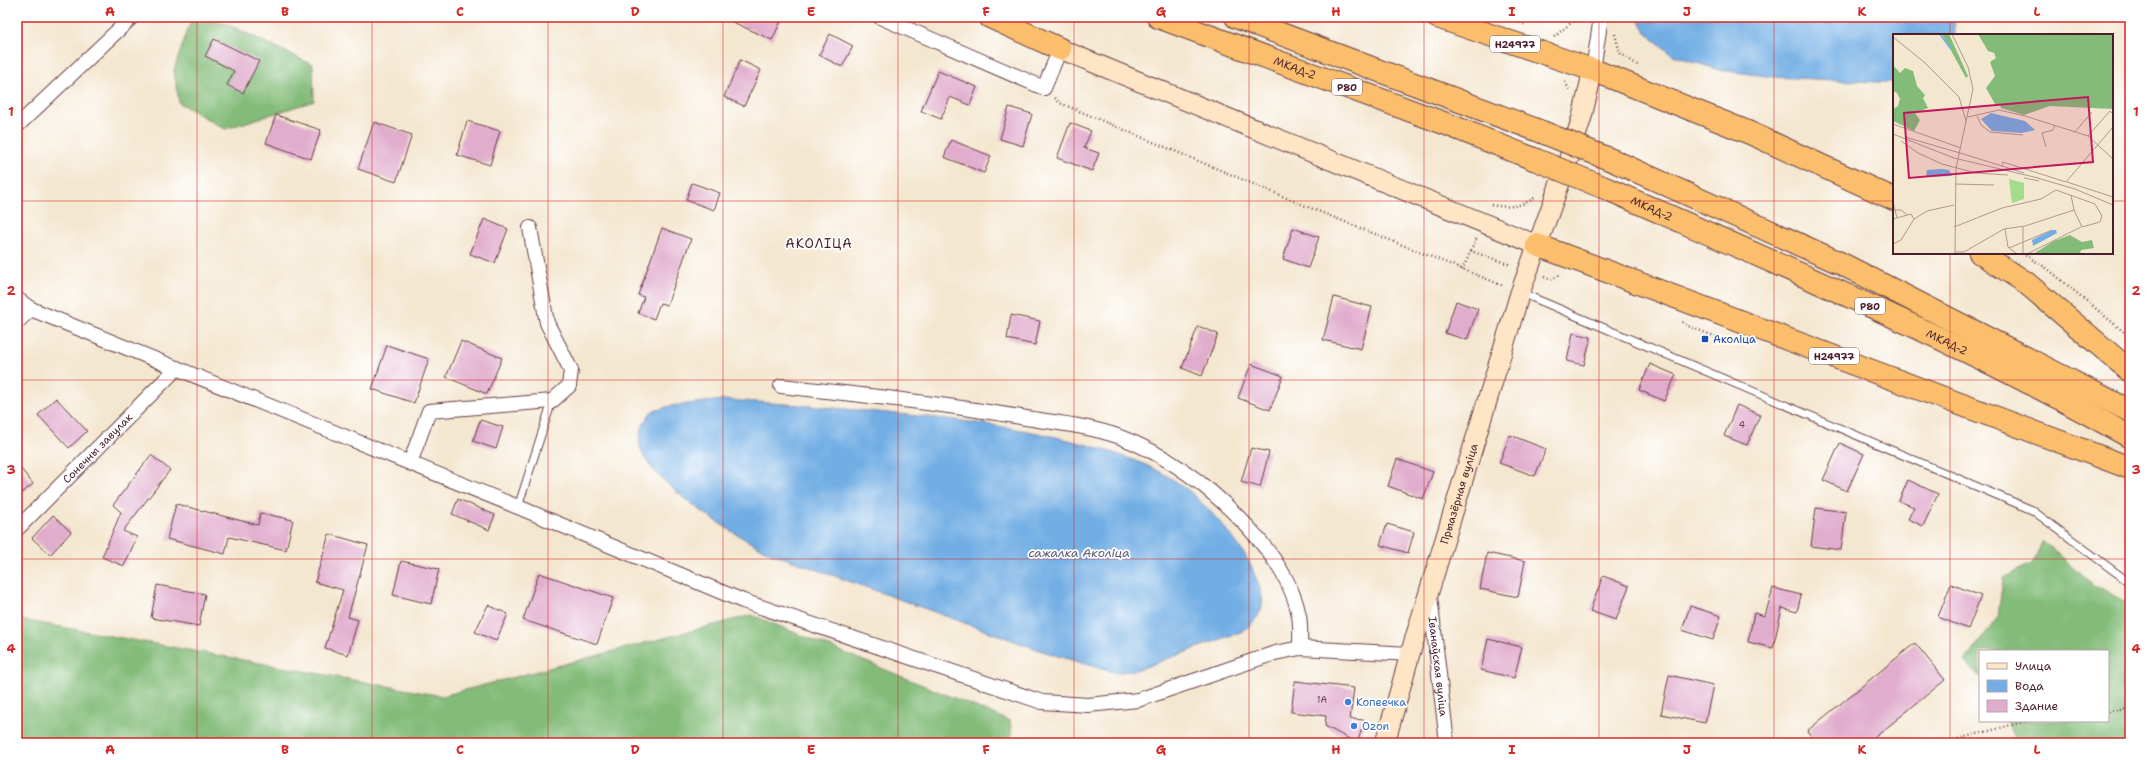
<svg xmlns="http://www.w3.org/2000/svg" width="2147" height="760" font-family="'Shantell Sans',sans-serif">
  <style>
    .forest { fill: #83bc79; stroke: #666e52 }
    .water { fill: #72aee4; stroke: #5e6688 }
    .building { fill: #e1adcd }
    .lines { fill: none; stroke-linecap: round; stroke-linejoin: round }
    .lane-casing { stroke: #643d44; stroke-width: 9 }
    .street-casing { stroke: #643d44; stroke-width: 16 }
    .secondary-casing { stroke: #643d44; stroke-width: 21 }
    .highway-casing { stroke: #643d44; stroke-width: 24 }
    .path { stroke: #643d44; stroke-width: 2.5; stroke-dasharray: 1 3; stroke-linecap: butt }
    .lane { stroke: #fff; stroke-width: 7 }
    .street { stroke: #fff; stroke-width: 14 }
    .secondary { stroke: #fde5c5; stroke-width: 19 }
    .highway { stroke: #fabe6d; stroke-width: 22 }
    .highway-bridge-casing { stroke: #643d44; stroke-width: 24; stroke-linecap: butt }
    .highway-bridge { stroke: #fabe6d; stroke-width: 22 }
    .grid { fill: none; stroke: #d62828; stroke-width: 1; stroke-opacity: 0.55 }
    .transit-dot { fill: #1a4fb4; stroke: #fff; stroke-width: 1.5 }
    .shop-dot { fill: #3f7fe0; stroke: #fff; stroke-width: 1.5 }
    .labels { text-anchor: middle; dominant-baseline: central; stroke-width: 3.5; stroke-linejoin: round; paint-order: stroke }
    .number-label { font-size: 9px; fill: #704254 }
    .shield { fill: #fff; stroke: #80626b; stroke-width: 1 }
    .shield-label { font-size: 10px; font-weight: bold; fill: #4a1f2b }
    .street-label { font-size: 11px; fill: #4a1f2b; stroke: #fff }
    .transit-label { font-size: 11px; fill: #164399; stroke: #fff; text-anchor: start }
    .shop-label { font-size: 11px; fill: #366cbe; stroke: #fff; text-anchor: start }
    .water-label { font-size: 12px; font-style: italic; fill: #5a5875; stroke: #fff }
    .quarter-label { font-size: 13px; letter-spacing: 1px; fill: #4a1f2b; stroke: #fff }
    .inset-river { fill: none; stroke: #72aee4; stroke-width: 2 }
    .inset-road { fill: none; stroke: #b0978e; stroke-width: 1 }
    .view { fill: #c2185b; fill-opacity: 0.15; stroke: #c2185b; stroke-width: 2 }
    .inset-edge { fill: none; stroke: #4a1f2b; stroke-width: 2 }
    .neatline { fill: none; stroke: #d62828; stroke-width: 1.5 }
    .grid-label { font-size: 13px; text-anchor: middle; font-weight: bold; fill: #d62828 }
  </style>
  <rect width="100%" height="100%" fill="#fff"/>
  <filter id="ink" filterUnits="userSpaceOnUse"><feTurbulence type="fractalNoise" baseFrequency=".025" numOctaves="2"/><feDisplacementMap in="SourceGraphic" scale="8" xChannelSelector="R" yChannelSelector="G"/><feConvolveMatrix kernelMatrix="1 2 1 2 8 2 1 2 1" color-interpolation-filters="sRGB"/></filter>
  <filter id="wash" filterUnits="userSpaceOnUse"><feTurbulence type="fractalNoise" baseFrequency=".012" numOctaves="4" result="noise"/><feDisplacementMap in="SourceGraphic" scale="16" xChannelSelector="R" yChannelSelector="G"/><feGaussianBlur stdDeviation="0.9" result="paint"/><feColorMatrix in="noise" values="0 0 0 0 0 0 0 0 0 0 0 0 0 0 0 0 0 1.4 0 .05"/><feComposite in="paint" operator="in"/></filter>
  <g filter="url(#wash)">
    <rect width="100%" height="100%" fill="#f4e7d0"/>
    <path class="forest" d="M192 17 227 24 313 65 314 101 225 129 179 103 174 70Z
      M2043 540 2093 585 2130 604V743H2016L2007 721H2108V651H1980V677L1965 661 1998 617 2003 578 2033 563Z
      M752 615 1010 721 1012 743H17V619L442 696Z"/>
    <path class="water" d="M1640 17H1954L1955 33V35H1894V82H1877L1774 77 1719 70 1673 55 1647 34 1640 21Z
      M722 400C784 403 846 409 909 415 988 423 1071 434 1146 465 1159 471 1177 481 1188 490 1207 506 1241 544 1251 566 1263 595 1272 609 1243 631L1140 669 1116 673 1048 653 771 553C741 540 643 478 640 445 638 432 644 422 651 412L670 406Z"/>
    <g id="blocks">
      <path class="building" d="M722 17H783L772 40Z
        M830 34 853 46 842 67 819 55Z
        M214 39 259 61 243 93 227 85 234 71 205 56Z
        M740 60 761 70 744 106 724 97Z
        M938 71 977 87 970 105 950 97 941 119 921 111Z
        M1009 107 1032 114 1023 146 1000 139Z
        M276 115 321 130 311 159 266 143Z
        M467 121 500 131 490 165 457 155Z
        M374 122 412 135 396 182 358 169Z
        M1070 123 1091 131 1084 148 1099 153 1092 171 1057 158Z
        M951 140 991 156 984 173 944 157Z
        M692 183 720 193 714 210 686 200Z
        M484 219 508 229 495 263 470 254Z
        M662 228 691 239 667 305 660 303 654 319 638 313 644 297 638 295Z
        M1293 228 1319 237 1308 268 1283 259Z
        M1334 297 1372 307 1361 349 1323 340Z
        M1456 301 1478 309 1467 340 1445 333Z
        M1011 315 1040 321 1035 345 1007 339Z
        M1198 326 1218 334 1202 376 1182 368Z
        M1573 333 1591 337 1584 365 1567 361Z
        M461 341 502 358 487 394 446 377Z
        M387 345 429 359 414 403 372 389Z
        M1251 364 1283 376 1270 410 1238 398Z
        M1650 364 1676 375 1664 401 1639 390Z
        M56 398 87 431 69 448 38 415Z
        M1737 405 1760 415 1747 445 1724 436Z
        M480 420 503 427 496 449 473 441Z
        M1510 435 1546 449 1535 476 1499 463Z
        M1840 443 1864 454 1847 491 1823 480Z
        M1251 448 1269 452 1260 487 1241 482Z
        M151 455 170 470 123 531 137 537 124 566 102 557 121 512 113 505Z
        M1397 459 1433 472 1423 499 1388 486Z
        M17 464 33 484 17 497Z
        M1908 480 1938 494 1923 526 1908 519 1914 507 1899 501Z
        M458 499 495 515 489 530 452 514Z
        M176 504 258 525 260 513 293 520 286 550 229 537 225 554 167 539Z
        M1816 508 1846 512 1841 550 1811 546Z
        M53 515 71 532 50 555 32 538Z
        M1387 524 1414 532 1408 553 1380 545Z
        M329 534 368 545 348 617 358 620 348 655 325 648 343 590 315 582Z
        M1487 553 1525 561 1518 597 1480 589Z
        M401 561 439 569 431 604 393 595Z
        M539 573 613 598 597 644 523 620Z
        M1603 576 1629 586 1616 620 1590 611Z
        M1951 584 1981 596 1968 629 1938 617Z
        M157 585 205 594 199 626 151 618Z
        M1773 588 1801 595 1797 612 1782 608 1773 648 1748 642 1754 613 1765 616Z
        M488 605 508 614 496 641 475 632Z
        M1690 606 1721 616 1713 640 1682 630Z
        M1488 639 1522 647 1514 678 1481 670Z
        M1915 643 1945 680 1868 743H1817L1807 731Z
        M1669 675 1713 685 1705 723 1661 714Z
        M1295 681 1354 688 1350 719 1365 720 1357 743 1325 726 1326 716 1291 712Z"/>
    </g>
  </g>
  <g filter="url(#ink)">
    <use href="#blocks" fill-opacity="0" stroke="#643d44" stroke-width="1"/>
    <g class="lines">
      <defs>
        <path id="lane" d="M1522 293 2032 510 2130 583
          M518 507 552 401"/>
        <g id="street">
          <path d="M880 17 1044 88 1060 49"/>
          <path d="M1593 70 1601 17"/>
          <path d="M17 126 132 17"/>
          <path d="M17 299 31 309 518 507 743 601 1042 702 1088 705 1138 700 1275 653 1300 648 1410 654"/>
          <path d="M17 322 31 309"/>
          <path d="M781 386C863 395 945 404 1026 418 1057 423 1090 426 1120 437 1168 455 1212 489 1247 526 1270 551 1293 582 1299 616 1301 626 1300 638 1300 648"/>
          <path d="M410 463 429 411 552 401 569 386 571 370 547 323 530 228"/>
          <path id="s1" d="M17 529 177 368"/>
          <path id="s2" d="M1430 596 1447 743"/>
        </g>
        <g id="secondary">
          <path d="M1060 49 1537 245"/>
          <path id="s3" d="M1385 743 1410 654 1520 293 1569 158 1582 117 1593 70"/>
        </g>
        <g id="highway">
          <path d="M990 17 1060 49"/>
          <path id="s4" d="M1158 17 1449 125 1534 159"/>
          <path d="M1236 17 1542 132"/>
          <path d="M1437 17 1593 70 1750 133 1894 199"/>
          <path d="M1614 161 1840 263 2130 411"/>
          <path id="s5" d="M1605 188C1782 266 1962 342 2130 437"/>
          <path d="M1537 245 2130 468"/>
          <path d="M1980 253 2025 282 2130 371"/>
        </g>
      </defs>
      <use href="#lane" class="lane-casing"/>
      <use href="#street" class="street-casing"/>
      <use href="#secondary" class="secondary-casing"/>
      <use href="#highway" class="highway-casing"/>
      <path class="path" d="M1509 17 1526 25
        M1615 34 1620 53 1639 66
        M1554 37 1578 17
        M1565 82 1570 91
        M1055 98 1060 103 1313 209 1504 286
        M1491 205C1509 208 1521 207 1536 197
        M1476 239 1471 251 1511 265
        M2022 253 2048 269 2130 337
        M1462 270 1471 251
        M1544 277 1551 280 1561 274
        M1682 322 1688 326 1735 344
        M2108 711 2130 709
        M1954 740 2027 721"/>
      <use href="#lane" class="lane"/>
      <use href="#street" class="street"/>
      <use href="#secondary" class="secondary"/>
      <use href="#highway" class="highway"/>
      <defs>
        <path id="highway-bridge" d="M1542 132 1614 161
          M1534 159 1605 188"/>
      </defs>
      <use href="#highway-bridge" class="highway-bridge-casing"/>
      <use href="#highway-bridge" class="highway-bridge"/>
    </g>
  </g>
  <path class="grid" d="M197 17V743M372 17V743M548 17V743M723 17V743M898 17V743M1074 17V743M1249 17V743M1424 17V743M1599 17V743M1774 17V743M1950 17V35M17 201H1894M2112 201H2130M1950 253V743M17 380H2130M17 559H2130"/>
  <rect class="transit-dot" x="1701" y="335" width="8" height="8" rx="2"/>
  <g class="shop-dot">
    <circle cx="1348" cy="702" r="4"/>
    <circle cx="1354" cy="726" r="4"/>
  </g>
  <g class="labels">
    <g class="number-label">
      <text x="1742" y="425">4</text>
      <text x="1322" y="700">1А</text>
    </g>
    <g class="shield">
      <rect x="1490" y="36" width="50" height="16" rx="3"/>
      <rect x="1332" y="79" width="30" height="16" rx="3"/>
      <rect x="1855" y="298" width="30" height="16" rx="3"/>
      <rect x="1809" y="348" width="50" height="16" rx="3"/>
    </g>
    <g class="shield-label">
      <text x="1515" y="44">Н24977</text>
      <text x="1347" y="87">Р80</text>
      <text x="1870" y="306">Р80</text>
      <text x="1834" y="356">Н24977</text>
    </g>
    <g class="street-label">
      <text stroke="none"><textPath href="#s4" startOffset="146">МКАД-2</textPath></text>
      <text stroke="none"><textPath href="#s5" startOffset="51">МКАД-2</textPath></text>
      <text stroke="none"><textPath href="#s5" startOffset="375">МКАД-2</textPath></text>
      <text stroke="none"><textPath href="#s1" startOffset="114">Сонечны завулак</textPath></text>
      <text stroke="none"><textPath href="#s3" startOffset="260">Прыазёрная вуліца</textPath></text>
      <text stroke="none"><textPath href="#s2" startOffset="71">Іванаўская вуліца</textPath></text>
    </g>
    <g class="transit-label">
      <text x="1713" y="339">Аколіца</text>
    </g>
    <g class="shop-label">
      <text x="1356" y="702">Копеечка</text>
      <text x="1362" y="726">Ozon</text>
    </g>
    <g class="water-label">
      <text x="1079" y="553">сажалка Аколіца</text>
    </g>
    <g class="quarter-label">
      <text x="819" y="243">АКОЛІЦА</text>
    </g>
  </g>
  <g transform="translate(1893 34)">
    <rect width="220" height="220" fill="#f4e7d0"/>
    <path d="M116 145 131 149V165L119 169Z" fill="#a4dc8e"/>
    <path d="M49 0H56L75 42 73 44ZM85 0H220V75L157 72 131 81 108 74 107 70H102L93 54 102 42 97 28 103 24 101 19 95 17ZM0 31 7 39 12 34 20 37 24 52 32 61 30 64 35 74 22 79 27 86 21 97 0 87V75L5 72 7 65 4 59 0 57ZM177 201 189 208 199 206 201 214 188 216 187 220H140L161 207Z" fill="#83bc79"/>
    <path d="M98 79 132 87 142 96 129 99 99 97 88 85ZM48 135 56 136 59 142 33 143 34 136ZM159 196H163L164 199 140 212 139 206Z" fill="#72aee4"/>
    <path class="inset-river" d="M47 0 58 15"/>
    <path class="inset-road" d="M59 0 75 33 80 55 63 134 62 220M0 3 31 28 66 63 73 87M84 82 88 91 97 98 130 101M75 83 106 76 132 82 195 102 220 125M0 90 68 114M182 98 199 78M0 100 61 124 141 143 182 155 220 171M195 102 217 77 220 80M12 103 67 119M8 107 25 119 49 130 83 139 115 141M153 113 149 99 160 96 162 91M67 119 109 132 110 128 173 148 220 93M109 132 131 139M131 144 146 147M174 148 220 163M62 150 101 151M178 161 181 176M0 168 4 184M0 176H8L14 181M0 185 18 180 21 185M61 193 109 174 148 165 163 156 202 170 209 182 207 188 189 193 181 176 132 192 111 195 71 218H62M130 193V220M112 195 115 213 124 220M0 210 8 206 21 185 34 177 61 171M116 214 159 196M134 220 188 193"/>
    <path class="view" d="M195 63 200 128 16 144 11 79Z"/>
    <rect width="220" height="220" class="inset-edge"/>
  </g>
  <rect width="2147" height="760" fill="none" stroke="#fff" stroke-width="44"/>
  <rect x="1979" y="650" width="130" height="72" fill="#ffffff" stroke="#b7a5aa"/>
  <rect x="1987" y="663" width="20" height="6" fill="#fde5c5" stroke="#b7a5aa"/>
  <text x="2015" y="670" font-size="12" fill="#4a1f2b">Улица</text>
  <rect x="1987" y="680" width="20" height="12" fill="#72aee4" stroke="#b7a5aa"/>
  <text x="2015" y="690" font-size="12" fill="#4a1f2b">Вода</text>
  <rect x="1987" y="700" width="20" height="12" fill="#e1adcd" stroke="#b7a5aa"/>
  <text x="2015" y="710" font-size="12" fill="#4a1f2b">Здание</text>
  <rect x="22" y="22" width="2103" height="716" class="neatline"/>
  <g class="grid-label">
    <text x="110" y="16">A</text>
    <text x="285" y="16">B</text>
    <text x="460" y="16">C</text>
    <text x="635" y="16">D</text>
    <text x="811" y="16">E</text>
    <text x="986" y="16">F</text>
    <text x="1161" y="16">G</text>
    <text x="1336" y="16">H</text>
    <text x="1512" y="16">I</text>
    <text x="1687" y="16">J</text>
    <text x="1862" y="16">K</text>
    <text x="2037" y="16">L</text>
    <text x="11" y="116">1</text>
    <text x="2136" y="116">1</text>
    <text x="11" y="295">2</text>
    <text x="2136" y="295">2</text>
    <text x="11" y="474">3</text>
    <text x="2136" y="474">3</text>
    <text x="11" y="653">4</text>
    <text x="2136" y="653">4</text>
    <text x="110" y="754">A</text>
    <text x="285" y="754">B</text>
    <text x="460" y="754">C</text>
    <text x="635" y="754">D</text>
    <text x="811" y="754">E</text>
    <text x="986" y="754">F</text>
    <text x="1161" y="754">G</text>
    <text x="1336" y="754">H</text>
    <text x="1512" y="754">I</text>
    <text x="1687" y="754">J</text>
    <text x="1862" y="754">K</text>
    <text x="2037" y="754">L</text>
  </g>
</svg>
